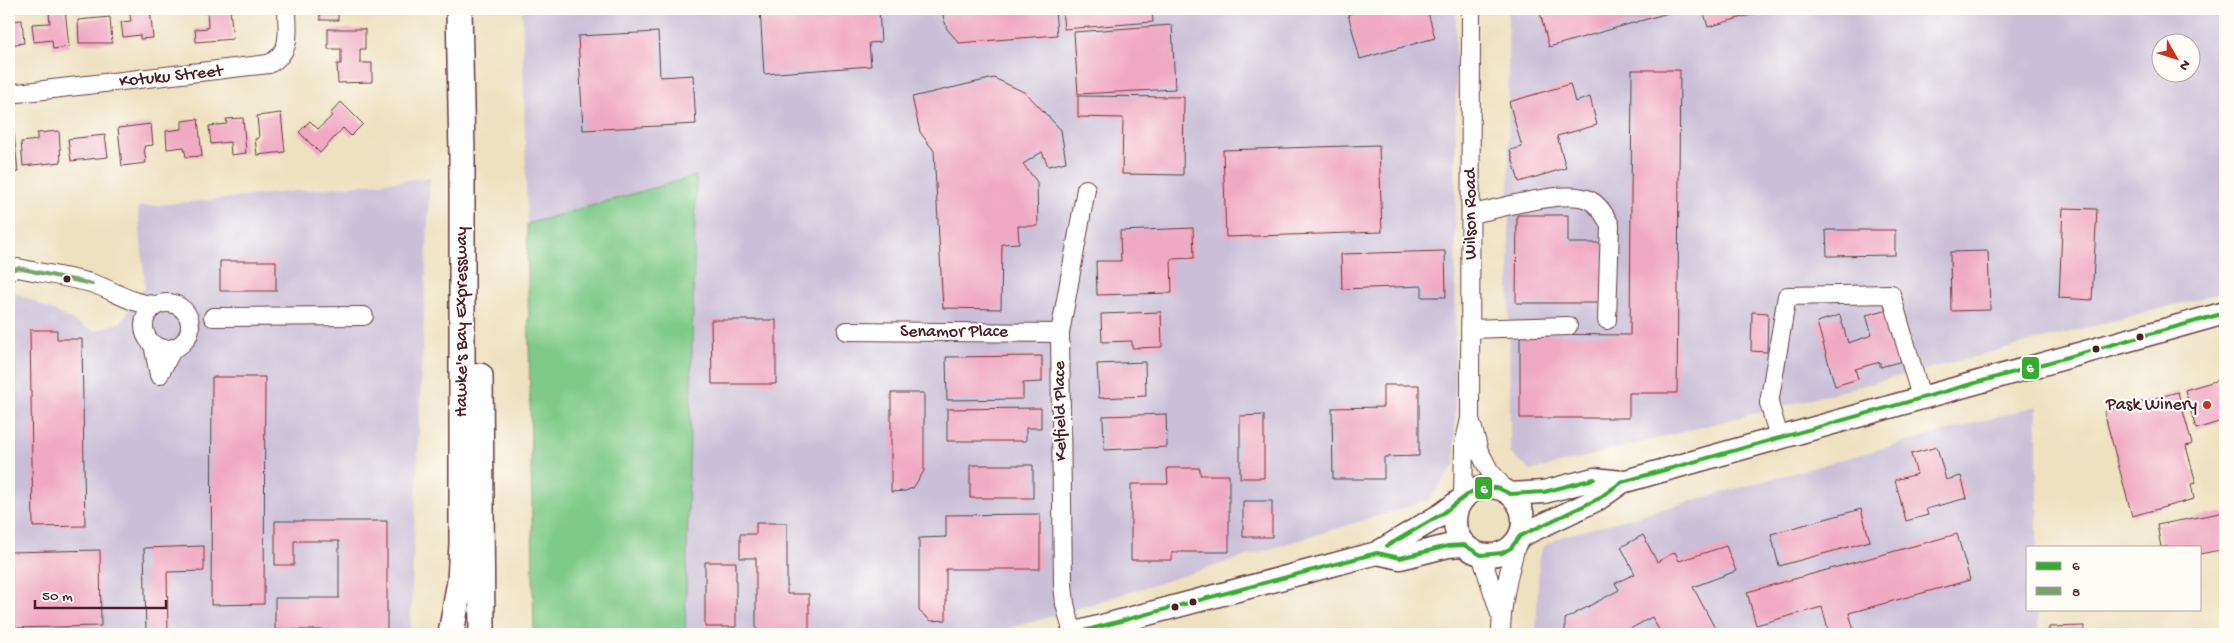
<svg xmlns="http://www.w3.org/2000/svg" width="2234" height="643" font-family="'Gochi Hand',sans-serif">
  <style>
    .industrial { fill: #cabfd7; fill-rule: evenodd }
    .green { fill: #7fca87; stroke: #647459 }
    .building { fill: #f0a9c2 }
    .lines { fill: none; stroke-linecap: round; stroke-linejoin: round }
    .minor-casing { stroke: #633c41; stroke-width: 20 }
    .major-casing { stroke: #633c41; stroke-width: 25 }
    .highway-casing { stroke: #633c41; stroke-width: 28 }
    .minor { stroke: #fff; stroke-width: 18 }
    .major { stroke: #fff; stroke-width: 22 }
    .highway { stroke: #fff; stroke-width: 25 }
    .bus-1-casing { stroke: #fdfcf7; stroke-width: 8 }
    .bus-2-casing { stroke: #fdfcf7; stroke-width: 8 }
    .bus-1 { stroke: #37aa31; stroke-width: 4 }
    .bus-2 { stroke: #79a36c; stroke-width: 4 }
    .bus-dot { fill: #4a1f2b; stroke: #fdfcf7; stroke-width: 2 }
    .poi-dot { fill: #c8321e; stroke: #fdfcf7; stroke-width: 2 }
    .labels { text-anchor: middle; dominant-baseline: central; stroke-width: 4.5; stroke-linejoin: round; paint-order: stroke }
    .street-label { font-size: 18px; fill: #4a1f2b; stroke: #fdfcf7 }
    .poi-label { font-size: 18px; fill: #4a1f2b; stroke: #fdfcf7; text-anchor: end }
    .line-badge { stroke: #fdfcf7; stroke-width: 2 }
    .badge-label { font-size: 14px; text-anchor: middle; font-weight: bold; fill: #fff }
  </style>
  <rect width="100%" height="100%" fill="#fdfcf7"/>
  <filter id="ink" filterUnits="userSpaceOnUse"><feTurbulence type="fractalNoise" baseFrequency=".02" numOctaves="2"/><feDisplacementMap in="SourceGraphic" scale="10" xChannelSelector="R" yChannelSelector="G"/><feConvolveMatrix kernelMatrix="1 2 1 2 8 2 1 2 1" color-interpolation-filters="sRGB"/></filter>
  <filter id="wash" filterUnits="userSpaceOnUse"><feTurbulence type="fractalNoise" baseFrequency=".0096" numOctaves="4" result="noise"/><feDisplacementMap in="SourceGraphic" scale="20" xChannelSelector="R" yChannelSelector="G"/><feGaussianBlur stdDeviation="1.12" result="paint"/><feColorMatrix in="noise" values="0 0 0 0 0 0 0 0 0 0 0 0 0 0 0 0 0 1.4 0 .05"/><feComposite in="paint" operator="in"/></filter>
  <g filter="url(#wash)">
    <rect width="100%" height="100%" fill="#eee1c0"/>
    <path class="industrial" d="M522 9H1456L1455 464 1429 500 1033 622 984 634H685L696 176 527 224Z
      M1508 9H2225V292L1531 471 1510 453ZM2162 42H2192V72H2162Z
      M430 178 410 634H9V295L19 294 94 331 121 322 145 287 138 207Z
      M2037 406V547H2028V609H2038V634H1536L1539 559 1543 547 1560 537Z"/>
    <path class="green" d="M696 176 685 634H534L527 224Z"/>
    <g id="blocks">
      <path class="building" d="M65 9 69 47 53 49 52 40 34 42 32 24 50 23 49 11Z
        M129 9H150L153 38 140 39V35L123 37 121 22 131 21Z
        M207 9H230L233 39 196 42 195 29 208 28Z
        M320 9H338V20H320Z
        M760 9H879L881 42 869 43 871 66 764 74Z
        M944 9H1055L1057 35 959 43 947 29 943 16Z
        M1062 9H1152L1153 22 1064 29Z
        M1368 9H1427L1435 38 1360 59 1348 14Z
        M1539 9H1682L1549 47Z
        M1703 9H1771L1708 27Z
        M110 17 112 43H79L78 20Z
        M22 20 24 43 9 45V21Z
        M1172 25 1175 89 1078 94 1074 32Z
        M328 29H365V49H360V63H372V82L338 83 337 64H341V49H328Z
        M658 32 660 77 693 75 696 124 583 130 578 36Z
        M1632 70H1680L1677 393H1629V418H1520V334L1630 335Z
        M994 78 1026 93 1061 130 1066 162 1048 166 1042 152 1023 164 1037 182 1038 226H1018L1019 243 1002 244 1001 309 943 308 934 151 920 132 912 97Z
        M1570 84 1575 102 1590 97 1597 125 1557 136 1566 168 1519 182 1510 150 1522 147 1509 102Z
        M1078 96 1184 97 1183 175 1122 174 1123 118 1078 117Z
        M341 102 363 124 351 136 343 128 320 153 299 132 310 121 318 129 332 116 330 114Z
        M281 113 285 152 257 155 255 139 259 138 257 116Z
        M243 118 246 153 231 155 230 142 211 144 209 126 227 124 226 119Z
        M198 119 202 156 186 157 184 147 167 149 166 131 182 129V121Z
        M151 124 153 145 144 146 146 163 122 166 118 128Z
        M59 131 61 162 23 166 21 142 37 140V133Z
        M14 134 18 172 9 173V135Z
        M105 135 108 157 71 161 68 139Z
        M1379 145 1382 232 1226 237 1223 150Z
        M2063 208 2097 209 2092 300 2059 298Z
        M1517 215H1568V243H1602L1601 303H1516Z
        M1193 228 1194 258 1171 259 1172 293 1097 295 1096 261H1121L1120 231Z
        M1826 230H1895V255L1827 256Z
        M1445 251 1446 297H1422V286L1342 289 1341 254Z
        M1988 251 1990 310 1951 311 1950 252Z
        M220 261H276V291H220Z
        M1889 309 1903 361 1880 367V362L1855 369 1858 379 1835 386 1817 322 1840 315 1848 343 1872 335 1866 315Z
        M1161 312 1162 347 1132 348V341L1102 342 1101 314Z
        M1752 312 1768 313 1767 352 1751 351Z
        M711 320H776V384H712Z
        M30 330H57V339H82L85 526 33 527Z
        M1042 356V382L1023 383V399L947 400 946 357Z
        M1145 362 1146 396 1099 398 1097 364Z
        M212 377H265L264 604 211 605Z
        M2225 378V420L2196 429 2185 390Z
        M1383 385H1419V456L1384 457V479H1333L1332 408 1383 407Z
        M2178 392 2192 444 2186 446 2196 483 2191 484 2194 499 2132 516 2104 412Z
        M891 393H924V471L913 488 905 491 891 492Z
        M1041 408V428H1026V441H947V409Z
        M1166 414 1167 447 1104 450 1103 416Z
        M1264 415V478H1240V416Z
        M1937 447 1946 480 1961 476 1967 498 1926 509 1928 515 1906 521 1895 480 1917 474 1911 454Z
        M970 465H1033V498H970Z
        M1167 468H1200V475H1229V552H1172V560H1131V484H1168Z
        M1243 501H1272V537H1243Z
        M1861 509 1870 541 1779 566 1771 534Z
        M2225 512V549L2200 554V547H2161L2157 525Z
        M1040 514V569H946V620L931 621 919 611V538L946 537V515Z
        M275 521H387V634H336V630H275V598H339V541H294V565H275Z
        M756 523H787V594H809V634H756V558H740V534H756Z
        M1957 534 1970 580 1849 613 1855 634H1829L1822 607 1756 625 1747 592Z
        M1643 535 1657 562 1675 552 1679 561 1726 546 1736 571 1693 587 1718 634H1661L1652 617 1621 634H1565V619L1619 590 1615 583 1635 574 1621 547Z
        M204 546V571L167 572 168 634H146L144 548Z
        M100 550 101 626 9 628V552Z
        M705 562H736V627H705Z
        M2084 626V634H2049V627Z"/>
    </g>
  </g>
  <g filter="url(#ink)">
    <use href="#blocks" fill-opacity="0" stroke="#633c41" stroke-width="1"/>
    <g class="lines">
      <defs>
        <path id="minor" d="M9 94 269 64C293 51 287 33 287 9
          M1471 214C1499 209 1568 187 1591 201 1600 206 1605 216 1610 225L1607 320
          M9 270 18 268C42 273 67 277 91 283 115 290 130 305 157 305
          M144 326a23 23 0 1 1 46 0a23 23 0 1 1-46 0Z
          M213 317 364 316
          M1470 329 1568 326
          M847 331 1060 333
          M153 344 159 375 173 348
          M1471 422 1479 451 1489 470 1507 492
          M1779 437 1769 403 1787 296 1891 294 1921 397
          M1463 498 1464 445 1470 419 1471 9
          M1481 555 1500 614
          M1073 634 1065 604 1063 584 1060 333 1086 189
          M1501 634C1501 602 1509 570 1518 539"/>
        <path id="major" d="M1455 521a34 34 0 1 1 68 0a34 34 0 1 1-68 0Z
          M1510 494 1544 492 1594 479 1622 482
          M1520 536 1598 499 1622 482 2225 313
          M1377 553 1400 558 1448 546 1464 545
          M1072 634 1377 553 1442 514 1462 499"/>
        <path id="highway" d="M480 376 482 634
          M451 634 460 581 462 544V154L459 9"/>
      </defs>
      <use href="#minor" class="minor-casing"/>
      <use href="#major" class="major-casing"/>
      <use href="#highway" class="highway-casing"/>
      <use href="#minor" class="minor"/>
      <use href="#major" class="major"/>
      <use href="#highway" class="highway"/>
      <defs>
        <path id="bus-1" d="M1387 546 1442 514 1471 492 1480 488H1498L1510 494 1544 492 1594 479
          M1072 634 1377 553 1400 558 1448 546 1464 545 1481 555 1502 553 1511 548 1520 536 1598 499 1622 482 2225 313"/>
        <path id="bus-2" d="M9 270 18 268 92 284"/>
      </defs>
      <use href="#bus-1" class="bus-1-casing"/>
      <use href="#bus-2" class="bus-2-casing"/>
      <use href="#bus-1" class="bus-1"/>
      <use href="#bus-2" class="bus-2"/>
    </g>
  </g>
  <g class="bus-dot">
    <circle cx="67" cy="279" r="4.5"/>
    <circle cx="2140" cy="337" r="4.5"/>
    <circle cx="2096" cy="349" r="4.5"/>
    <circle cx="1193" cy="602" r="4.5"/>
    <circle cx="1175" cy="607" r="4.5"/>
  </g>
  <circle class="poi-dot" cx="2207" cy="405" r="5"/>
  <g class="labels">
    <g class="street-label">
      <text transform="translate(171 77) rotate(-6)">Kotuku Street</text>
      <text transform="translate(1471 214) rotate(-90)">Wilson Road</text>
      <text transform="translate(462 322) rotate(-90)">Hawke's Bay Expressway</text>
      <text x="954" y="332">Senamor Place</text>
      <text transform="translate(1061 411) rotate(-91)">Kelfield Place</text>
    </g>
    <g class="poi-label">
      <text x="2197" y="405">Pask Winery</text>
    </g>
  </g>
  <g class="line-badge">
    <rect x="2021" y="356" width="19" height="24" rx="5" fill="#37aa31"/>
    <rect x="1474" y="476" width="19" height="24" rx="5" fill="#37aa31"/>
  </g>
  <g class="badge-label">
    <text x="2030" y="372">6</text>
    <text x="1484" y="493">6</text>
  </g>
  <rect width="2234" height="643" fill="none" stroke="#fdfcf7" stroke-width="30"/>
  <rect x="2026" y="546" width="175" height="65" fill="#fdfcf7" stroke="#b5a4a5"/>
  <rect x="2036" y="562" width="25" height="8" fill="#37aa31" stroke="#b5a4a5"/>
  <text x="2072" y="570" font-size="15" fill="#4a1f2b">6</text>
  <rect x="2036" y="587" width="25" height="8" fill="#79a36c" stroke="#b5a4a5"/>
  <text x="2072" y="596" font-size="15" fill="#4a1f2b">8</text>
  <g transform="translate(2176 58) rotate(129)"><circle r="24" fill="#fdfcf7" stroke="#b5a4a5"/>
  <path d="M0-4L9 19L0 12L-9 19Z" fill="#c8321e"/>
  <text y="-8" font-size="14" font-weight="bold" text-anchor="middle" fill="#4a1f2b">N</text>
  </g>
  <path d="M35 600v8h131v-8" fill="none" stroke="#4a1f2b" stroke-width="2.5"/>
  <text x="42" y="600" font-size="15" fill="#4a1f2b" stroke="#fdfcf7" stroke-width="4" paint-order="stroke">50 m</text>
</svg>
